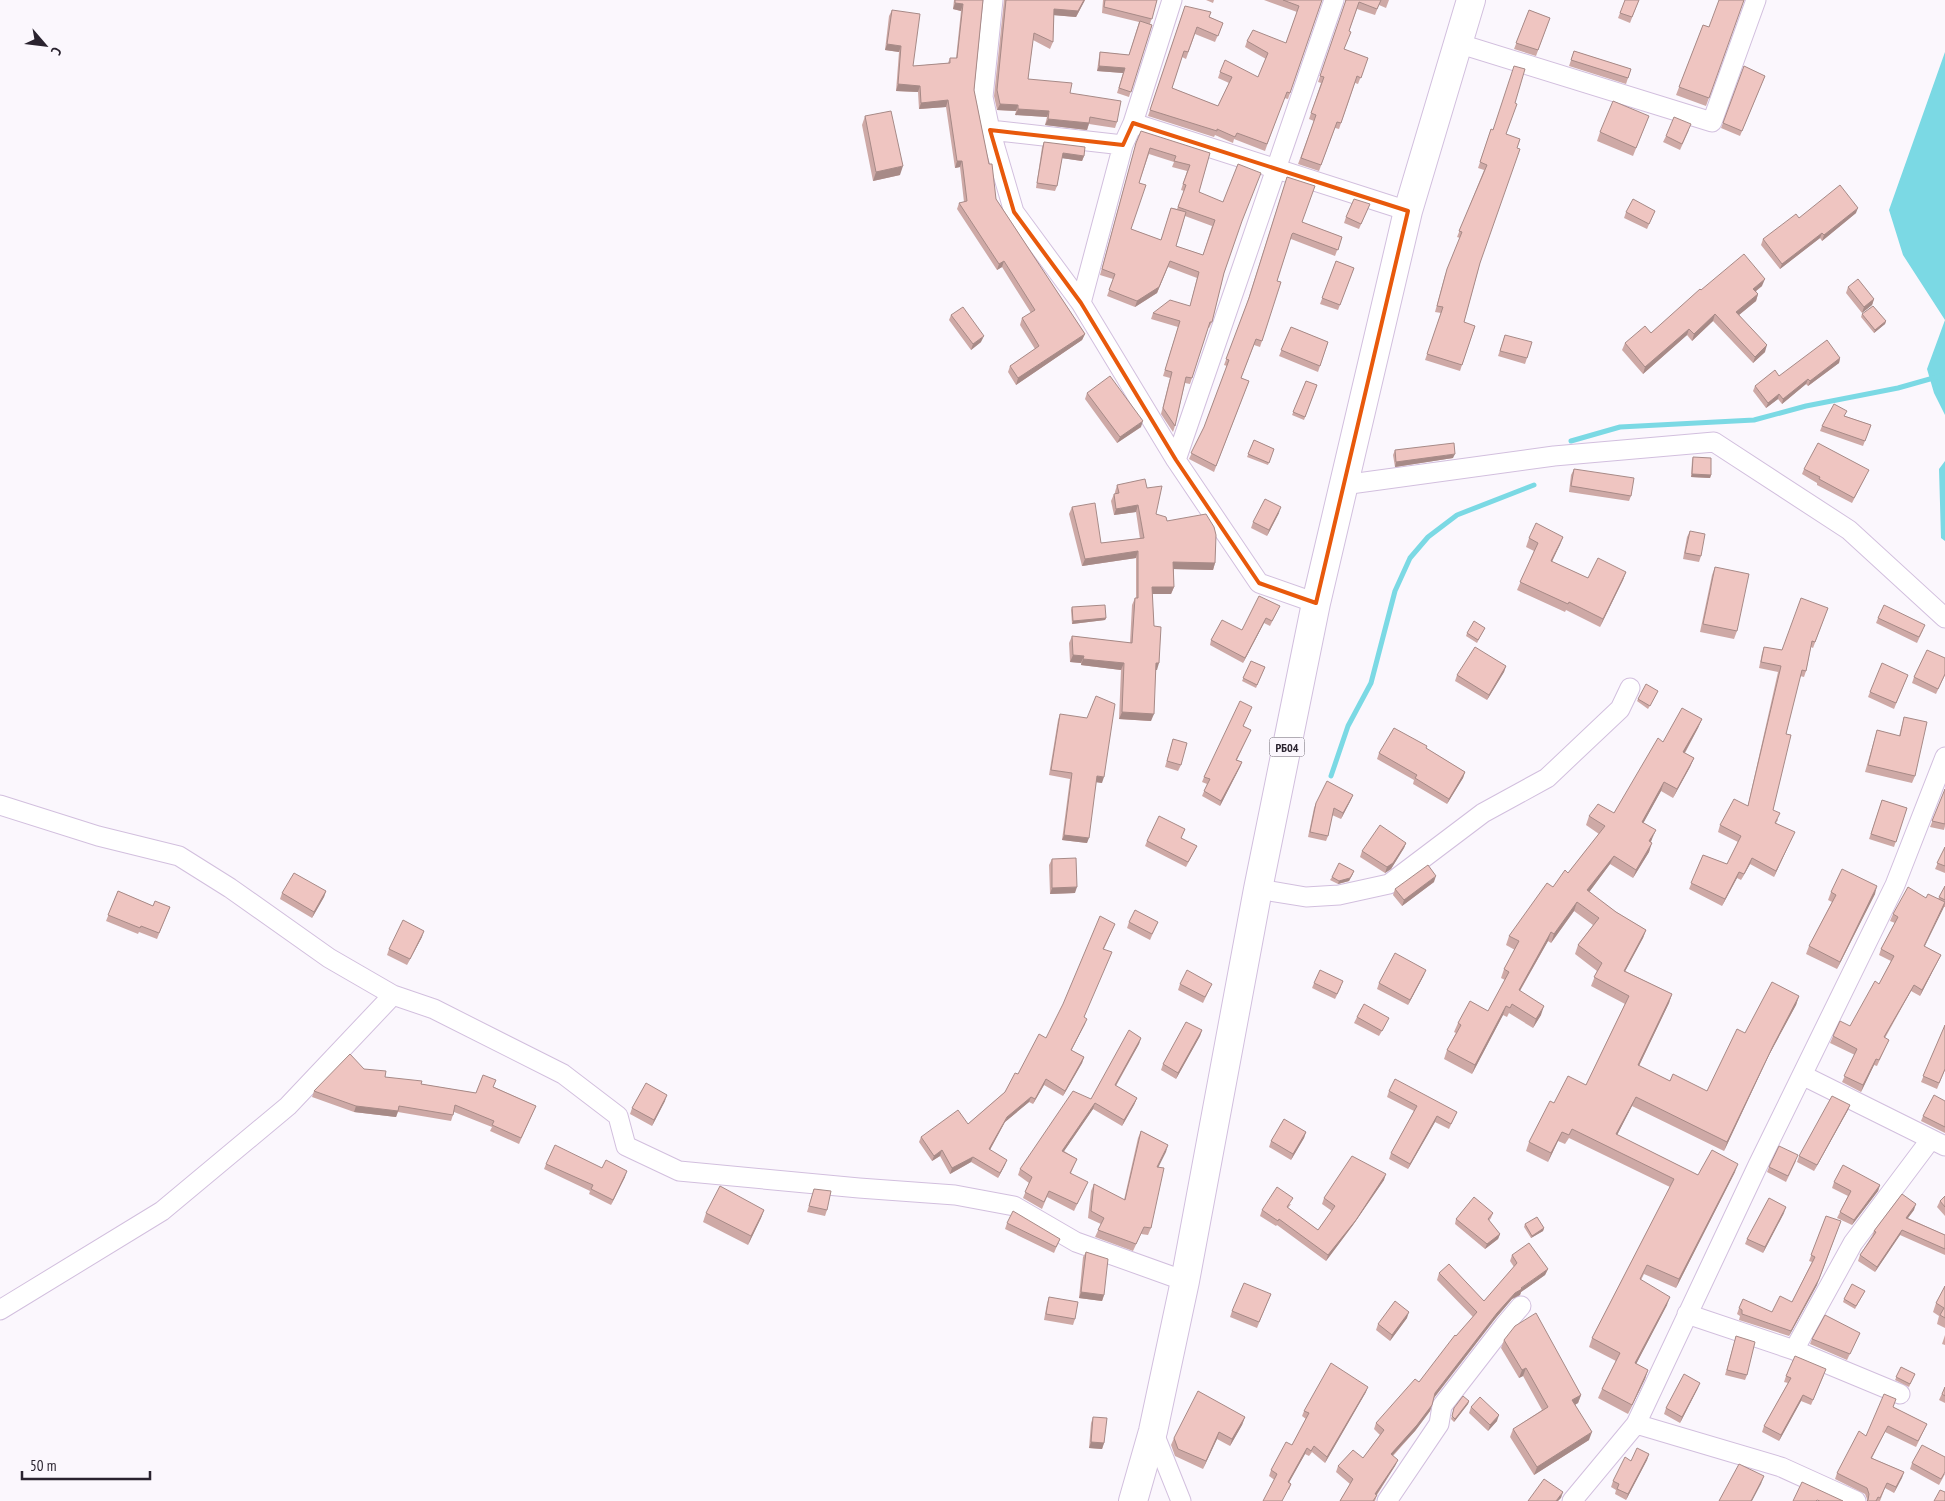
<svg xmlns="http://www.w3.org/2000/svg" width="1945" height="1501" font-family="'PT Sans Narrow',sans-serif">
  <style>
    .water { fill: #7bd9e4 }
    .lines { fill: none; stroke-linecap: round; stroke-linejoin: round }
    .stream { stroke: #7bd9e4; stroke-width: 5 }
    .street-casing { stroke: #d2bfde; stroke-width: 21 }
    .primary-casing { stroke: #d2bfde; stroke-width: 30 }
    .street { stroke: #fff; stroke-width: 19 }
    .primary { stroke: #fff; stroke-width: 28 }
    .wall { fill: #cea9a6; fill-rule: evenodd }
    .shaded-wall { fill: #a78a87 }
    .building { fill: #efc5c1; stroke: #a78a87; fill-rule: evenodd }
    .marked { fill: none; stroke: #e8590c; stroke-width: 4; stroke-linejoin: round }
    .labels { text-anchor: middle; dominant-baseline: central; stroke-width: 4; stroke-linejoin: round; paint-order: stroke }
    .shield { fill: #fbf7fd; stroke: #69636d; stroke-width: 1 }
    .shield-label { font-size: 12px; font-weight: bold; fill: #2a232f }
  </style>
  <rect width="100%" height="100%" fill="#fbf7fd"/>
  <path class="water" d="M1945 52V415L1934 393 1927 369 1945 320 1903 255 1889 210Z
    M1945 461V541L1941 538 1939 469Z"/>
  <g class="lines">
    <path class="stream" d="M1571 441 1620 427 1754 420 1806 406 1898 388 1937 377 1945 373
      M1331 776 1348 726 1371 683 1395 591 1410 558 1428 537 1457 515 1534 485"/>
    <defs>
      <path id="street" d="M993 0 983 97 990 130 1014 212 1081 303 1176 460 1259 583 1316 603
        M1457 43 1712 122 1756 0
        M1133 123 1408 211
        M990 130 1123 145
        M1081 303 1123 145 1133 123 1172 0
        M1176 460 1334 0
        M1343 485 1554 456 1714 442 1849 530 1945 618
        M0 805 98 836 179 856 230 888 329 958 393 995 434 1009 563 1074 618 1116 626 1146 679 1171 859 1188 955 1195 1014 1206 1076 1242 1185 1281
        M1258 889 1306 897 1339 895 1389 884 1483 813 1547 778 1620 709 1630 688
        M1802 1075 1945 1146
        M0 1310 162 1211 288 1106 393 995
        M1687 1314 1794 1350 1900 1394
        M1794 1350 1853 1243 1931 1139
        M1636 1424 1781 1467 1856 1501
        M1153 1431 1181 1501
        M1387 1501 1439 1424 1442 1406 1504 1326 1521 1306
        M1572 1501 1636 1424 1758 1165 1895 885 1945 757"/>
      <path id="primary" d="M1133 1501 1153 1431 1185 1281 1258 889 1316 603 1408 211 1471 0"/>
    </defs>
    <use href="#street" class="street-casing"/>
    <use href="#primary" class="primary-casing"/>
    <use href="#street" class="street"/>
    <use href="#primary" class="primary"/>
  </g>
  <path class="wall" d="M954 0H983L974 90 996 199 1085 334 1082 340 1016 385 1008 372 1010 366 1035 349 1020 325 1022 318 1031 313 1002 267 997 270 957 209 959 203 964 202 960 167 955 168 946 107 919 109 918 92 896 91 899 52 885 50 889 16 892 10 913 66 948 63 950 58H956L961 11 953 9Z
    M1004 0H1085L1076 17 1054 15 1053 42 1050 49 1033 40 1028 79 1070 93 1117 122 1115 128 1089 124 1087 130 1045 125 1047 117 1015 115 1016 111 997 110 994 96Z
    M1103 0H1157L1150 24 1152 25 1129 97 1117 93 1123 73 1097 71 1099 57 1100 52 1129 55 1139 22 1102 13Z
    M1206 0H1214L1213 3Z
    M1264 0H1322L1288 99 1284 98 1265 151 1234 139 1233 143 1215 135 1214 137 1148 116 1185 6 1223 23 1215 42 1195 34 1186 59 1182 57 1172 88 1218 106 1229 83 1218 78 1220 72 1258 77 1266 59 1245 47 1247 41 1286 43 1297 12Z
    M1345 0H1389L1386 8 1379 5 1375 15 1357 9 1349 31 1344 49 1368 58 1358 84 1355 83 1339 129 1335 128 1319 171 1298 164 1314 121 1309 119 1321 83 1318 82 1345 3Z
    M1625 0H1639L1630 23 1618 18Z
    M1744 0 1706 106 1676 95 1703 25 1709 27Z
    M1529 10 1550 18 1536 56 1514 49Z
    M1574 51 1631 69 1626 84 1569 66Z
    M1744 66 1765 76 1740 136 1721 128Z
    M865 116 900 175 873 181 862 125Z
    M1649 116 1633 156 1597 141 1600 132Z
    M1491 129 1506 134 1480 263 1464 322 1475 326 1460 371 1425 360 1441 313 1435 312 1445 275 1460 238 1457 237 1484 170 1478 168Z
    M1689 130 1680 150 1663 142 1666 136Z
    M1044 142 1084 156 1082 161 1062 158 1057 186 1055 191 1036 188 1042 147Z
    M1136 143 1210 153 1199 192 1240 225 1224 273 1212 322 1209 328H1208L1192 378 1190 384 1185 383 1175 426 1173 432 1161 414 1170 378 1163 376 1178 327 1151 319 1153 313 1190 306 1197 278 1168 267 1157 293 1135 307 1107 296 1113 279 1100 275ZM1149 154 1174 162 1172 167 1187 171 1181 190 1184 191 1177 209 1171 208 1161 240 1131 229 1139 183ZM1185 216 1212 226 1203 255 1176 246Z
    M1287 177 1302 222 1342 237 1335 256 1291 239 1290 240 1277 281 1262 341 1260 347 1254 345 1241 378 1249 381 1214 472 1189 459 1204 427 1227 366 1224 365 1247 303Z
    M1370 204 1359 229 1344 223 1346 217Z
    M1655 211 1647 229 1624 218 1626 212Z
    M1856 213 1822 241 1820 238 1780 269 1761 245 1763 239 1799 218Z
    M1336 261 1354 268 1338 310 1320 304Z
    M1762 286 1756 291 1758 294 1756 301 1739 315 1765 352 1753 363 1713 321 1692 341 1687 335 1643 374 1622 350 1625 343 1651 333 1701 290Z
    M1848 287 1874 299 1872 305 1862 313 1846 293Z
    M1862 314 1886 321 1885 324 1874 333 1861 317Z
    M951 315 981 342 971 350 949 320Z
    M1291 327 1328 342 1318 372 1279 356Z
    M1505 335 1527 358 1525 364 1498 356Z
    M1840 358 1839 363 1808 386 1806 384 1782 404 1778 399 1766 408 1753 391 1755 386 1779 376Z
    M1306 381 1317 385 1304 420 1292 415Z
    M1087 393 1141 427 1117 443 1085 399Z
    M1845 416 1871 425 1863 446 1820 431 1822 426Z
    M1254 440 1274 449 1268 465 1247 457Z
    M1395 450 1453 458 1395 467 1393 455Z
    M1693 457 1711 475 1710 478 1691 477 1692 460Z
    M1574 469 1631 496 1629 501 1569 492 1571 475Z
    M1804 469 1866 476 1852 503 1817 485V483L1802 474Z
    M1117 485 1147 488 1156 514 1167 521 1215 563 1213 570 1174 569V587L1171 594H1152L1157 670H1156L1151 721 1119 719 1121 670 1081 665V663L1070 662 1069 643 1072 636 1130 643 1132 605 1135 598H1136V558L1082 566 1069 514 1072 507 1101 543 1140 539 1136 512 1114 515 1111 501 1114 494H1115V492Z
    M1279 513 1267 536 1251 528 1253 522Z
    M1690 531 1701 556 1699 562 1683 559 1687 537Z
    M1563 537 1552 562 1588 578 1626 572 1623 580 1600 627 1566 610 1565 612 1517 590 1534 551 1526 547 1529 538Z
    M1715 567 1737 631 1734 639 1700 632 1712 575Z
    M1280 606 1270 626 1264 623 1243 663 1210 645 1211 640 1242 630Z
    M1072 607 1106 618 1105 620 1072 624 1071 610Z
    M1828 608 1813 648 1811 647 1806 671 1804 677 1800 676 1786 734 1773 810 1778 820 1776 823 1792 838 1774 877 1750 864 1741 880 1737 878 1722 906 1689 889 1703 855 1727 864 1738 842 1718 832 1720 825 1748 805 1778 672 1759 668 1762 653 1764 647 1782 650Z
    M1878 618 1923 630 1917 643 1876 623Z
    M1485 628 1477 643 1466 636 1467 633Z
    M1945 658V675L1936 694 1912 683 1914 677Z
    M1251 661 1265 667 1256 688 1242 681Z
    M1506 666 1504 672 1487 700 1455 681 1457 675Z
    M1908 675 1894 709 1868 697 1870 692Z
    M1658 691 1648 709 1637 701 1638 699Z
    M1252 707 1243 726 1251 730 1237 760 1242 762 1240 767 1220 806 1202 796 1207 784 1202 782 1204 777Z
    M1060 714 1102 783 1096 782 1087 843 1062 840 1070 779 1049 775 1058 720Z
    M1904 717 1915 776 1912 783 1865 772 1877 730 1899 736Z
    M1702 719 1698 728 1685 753 1694 758 1690 767 1673 798 1661 791 1643 823 1652 839 1651 842 1649 852 1633 878 1610 864 1589 892 1616 912 1646 930 1643 938 1625 971 1672 994 1669 1003 1639 1066 1670 1081 1707 1091 1745 1033 1799 996 1796 1005 1769 1055 1724 1151 1632 1106 1617 1135 1698 1175 1735 1172 1676 1288 1644 1274 1641 1280 1667 1305 1636 1364 1648 1370 1645 1379 1628 1414 1598 1398 1602 1389 1616 1361 1589 1347 1592 1338 1670 1187 1569 1138 1565 1144 1558 1141 1548 1162 1526 1151 1529 1142 1554 1103 1586 1085 1625 1004 1591 986 1597 971 1575 954 1578 945 1593 925 1574 911 1551 943 1548 941 1520 991 1541 1015 1533 1028 1509 1013 1507 1017 1503 1015 1472 1074 1444 1059 1447 1050 1456 1033 1454 1032 1458 1023 1488 1011 1505 980 1501 978 1504 969 1515 950 1506 945 1509 936 1553 887 1568 873 1599 834 1586 825 1589 816 1614 813 1663 742Z
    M1173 739 1181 765 1178 771 1165 767Z
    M1426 748 1465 772 1463 778 1447 804 1413 784 1414 780 1377 759 1379 753Z
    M1945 789V826L1944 830 1930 827Z
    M1353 795 1341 819 1332 815 1328 836 1326 841 1308 837 1314 808 1316 803Z
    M1882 800 1907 808 1894 847 1869 839Z
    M1185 829 1181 838 1197 846 1186 867 1145 846 1147 841Z
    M1406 843 1404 848 1391 869 1385 873 1360 857 1362 851Z
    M1945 847V873L1935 869Z
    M1052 859 1075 893 1050 894 1049 865Z
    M1353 874 1349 881 1338 884 1330 880 1332 877Z
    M1434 882 1402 906 1393 895 1395 889Z
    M1945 886V907H1944L1924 946 1941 955 1938 961 1920 996 1911 991 1885 1038 1889 1040 1877 1066 1874 1065 1861 1092 1842 1082 1855 1055 1830 1043 1833 1036 1850 1026 1879 984 1891 961 1879 955 1881 949 1895 923 1890 921 1893 914 1926 898 1938 899Z
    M118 891 153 906 170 907 157 939 139 932 138 934 106 921Z
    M326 891 324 897 312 918 280 899 282 893Z
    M1831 892 1875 894 1837 969 1806 954 1809 946 1832 902 1828 900Z
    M1129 922H1158L1150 940 1127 928Z
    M1115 924 1104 949 1084 1017 1085 1024 1071 1050 1084 1057 1082 1063 1063 1096 1044 1085 1033 1104 1029 1102 1005 1122 990 1150 1005 1165 998 1178 971 1162 950 1174 940 1156 932 1161 919 1142 921 1137 968 1124 1005 1092 1046 1038Z
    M422 937 407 965 387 955 389 949Z
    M1424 975 1408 1005 1377 989 1379 983Z
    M1314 983 1341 987 1335 999 1312 988Z
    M1180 984H1212L1203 1003 1178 990Z
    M1357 1017 1386 1024 1379 1036 1354 1023Z
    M1945 1025V1070L1937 1089 1921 1082Z
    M1202 1030 1200 1036 1176 1079 1161 1070 1163 1064Z
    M1141 1038 1139 1044 1116 1086 1137 1098 1134 1105 1122 1126 1093 1109 1064 1151 1077 1159 1071 1173 1085 1188 1074 1211 1047 1197 1042 1209 1023 1198 1029 1183 1018 1175 1020 1169 1091 1099Z
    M364 1069 385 1077 421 1084 476 1093 494 1087 536 1106 519 1144 490 1131 492 1127 454 1112 451 1121 398 1112 396 1117 354 1112 312 1097 314 1091Z
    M1389 1091 1457 1112 1449 1129 1435 1122 1408 1169 1389 1159 1391 1153 1414 1111 1387 1097Z
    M665 1101 652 1126 630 1114 632 1108Z
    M1945 1101V1133L1921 1121 1923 1116Z
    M1850 1105 1848 1110 1814 1171 1797 1162 1799 1156Z
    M1141 1131 1168 1145 1158 1167 1151 1228 1148 1235 1141 1234 1133 1251 1095 1237 1101 1224 1088 1218 1091 1191 1094 1184 1124 1200 1138 1138Z
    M1306 1132 1304 1138 1291 1160 1269 1147 1271 1141Z
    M1796 1161 1786 1182 1767 1172 1769 1167Z
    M546 1164 602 1168 625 1177 611 1205 589 1194 590 1191 544 1169Z
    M1384 1180 1353 1225 1326 1261 1277 1225 1276 1226 1260 1216 1262 1210 1291 1204 1288 1208 1318 1230 1332 1211 1322 1204 1324 1198Z
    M1834 1182 1880 1185 1878 1191 1852 1225 1837 1218 1848 1196 1832 1188Z
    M814 1189 827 1210 825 1216 807 1212Z
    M1945 1196V1216L1937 1207 1940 1201Z
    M764 1210 761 1218 748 1245 703 1222 706 1213Z
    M1914 1210 1908 1218 1945 1235V1255L1900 1235 1875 1272 1858 1261 1860 1255 1872 1236 1874 1231Z
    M1493 1213 1491 1218 1489 1221 1500 1234 1498 1239 1485 1249 1455 1224 1456 1219Z
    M1784 1213 1763 1253 1745 1244 1747 1239Z
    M1826 1216 1817 1285 1789 1336 1739 1320 1740 1316 1737 1314 1739 1308 1772 1312 1792 1302 1812 1262 1809 1261Z
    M1007 1223 1060 1239 1054 1253 1005 1229Z
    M1525 1224 1544 1228 1543 1231 1531 1238 1524 1227Z
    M1086 1252 1104 1295 1102 1301 1079 1298 1083 1257Z
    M1512 1255 1548 1269 1545 1275 1521 1292 1520 1295 1512 1299 1495 1319 1434 1398 1430 1411 1415 1431 1393 1456 1398 1460 1395 1466 1377 1495 1375 1501H1340L1350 1484 1336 1472 1338 1466 1363 1458 1380 1435 1374 1429 1376 1423 1419 1382 1473 1317 1437 1280 1439 1273 1484 1301 1514 1267 1510 1261Z
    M1945 1286V1328L1937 1324 1939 1316 1933 1312 1936 1303Z
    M1865 1291 1855 1309 1843 1302 1844 1299Z
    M1271 1294 1257 1328 1230 1317 1232 1311Z
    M1049 1297 1075 1319 1073 1325 1044 1320 1047 1303Z
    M1407 1318 1390 1341 1376 1330 1378 1324Z
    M1860 1333 1847 1360 1810 1344 1812 1339Z
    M1945 1335V1345L1942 1344Z
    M1736 1336 1747 1375 1745 1380 1725 1375Z
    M1504 1340 1581 1395 1578 1403 1575 1405 1589 1440 1534 1475 1510 1437 1513 1429 1542 1410 1523 1376 1519 1378 1501 1348Z
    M1901 1367 1915 1374 1909 1387 1895 1380Z
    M1824 1375 1811 1405 1801 1401 1779 1441 1762 1432 1764 1426 1788 1383 1784 1382 1786 1376Z
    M1945 1387V1403L1939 1400Z
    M1698 1388 1680 1423 1664 1414 1666 1408Z
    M1366 1392 1325 1463 1312 1452 1309 1456 1305 1454 1289 1482 1291 1484 1289 1490 1269 1476 1271 1470 1292 1445 1306 1419 1302 1416 1304 1411Z
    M1469 1401 1468 1404 1454 1422 1451 1419 1454 1408Z
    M1471 1407 1497 1421 1488 1431 1469 1413Z
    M1893 1407 1927 1424 1916 1447 1885 1432 1872 1458 1904 1472 1894 1493 1885 1488 1880 1501H1867V1499L1865 1494 1835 1479 1837 1473 1866 1436Z
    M1093 1417 1104 1443 1102 1449 1089 1448 1091 1423Z
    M1245 1417 1242 1425 1230 1446 1217 1439 1203 1469 1175 1456 1171 1445 1174 1438Z
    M1649 1454 1647 1460 1626 1500 1615 1494 1616 1490 1611 1487 1613 1481 1631 1461Z
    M1912 1463 1945 1474 1939 1485 1910 1469Z"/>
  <path class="shaded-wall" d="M1085 0 1076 17 1052 15 1054 9Z
    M955 3 963 4 961 11 953 9Z
    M887 44 901 46 899 52 885 50Z
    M1099 66 1125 68 1123 73 1097 71Z
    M898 84 920 86 918 92 896 91Z
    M948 100 946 107 919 109 921 103Z
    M1000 104 1018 105 1016 111 997 110Z
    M1018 109 1049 111 1047 117 1015 115Z
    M1048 119 1089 123 1087 130 1045 125Z
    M1063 153 1084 156 1082 161 1061 158Z
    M957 161H962L960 167 955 168Z
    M903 166 900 175 873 181 876 172Z
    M1858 208 1856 213 1822 241 1824 235Z
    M1822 233 1820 238 1780 269 1782 264Z
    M1004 261 1002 267 997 270 999 264Z
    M1170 261 1157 293 1135 307 1137 301Z
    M1765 279 1762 286 1751 295 1753 289Z
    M1758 294 1756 301 1734 319 1736 312Z
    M1874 299 1872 305 1862 313 1864 307Z
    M1715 314 1713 321 1692 341 1694 334Z
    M1886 321 1885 324 1874 333 1875 330Z
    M1689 329 1687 335 1643 374 1645 367Z
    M1085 334 1082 340 1016 385 1018 378Z
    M984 336 981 342 971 350 973 344Z
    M1767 345 1765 352 1753 363 1755 357Z
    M1840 358 1839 363 1808 386 1810 381Z
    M1808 379 1806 384 1782 404 1783 399Z
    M1779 394 1778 399 1766 408 1768 403Z
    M1143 421 1141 427 1117 443 1120 437Z
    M1455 454 1453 458 1395 467 1396 462Z
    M1692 474 1711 475 1710 478 1691 477Z
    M1138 505 1136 512 1114 515 1116 509Z
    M1281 507 1279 513 1267 536 1269 530Z
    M1563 537 1560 545 1548 569 1551 561Z
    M1138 551 1136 558 1082 566 1085 559Z
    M1173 562 1215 563 1213 570 1171 569Z
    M1626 572 1623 580 1600 627 1603 619Z
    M1152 587H1174L1171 594H1150Z
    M1106 618 1105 620 1072 624 1073 621Z
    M1266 618 1264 623 1243 663 1245 658Z
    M1073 655 1084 656 1081 663 1070 662Z
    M1083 659 1124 663 1121 670 1081 665Z
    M1156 663H1159L1157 670H1154Z
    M1506 666 1504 672 1487 700 1489 695Z
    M1122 712 1154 714 1151 721 1119 719Z
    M1702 719 1698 728 1680 761 1683 752Z
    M1694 758 1690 767 1673 798 1677 789Z
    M1242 762 1240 767 1220 806 1221 801Z
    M1465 772 1463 778 1447 804 1449 799Z
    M1097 776 1104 777 1102 783 1095 782Z
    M1664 782 1661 791 1639 831 1642 822Z
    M1353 795 1351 800 1341 819 1343 813Z
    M1656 830 1652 839 1646 850 1649 841Z
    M1795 832 1792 838 1774 877 1776 871Z
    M1064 835 1089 838 1087 843 1062 840Z
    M1406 843 1404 848 1391 869 1385 873 1387 867Z
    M1652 843 1649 852 1633 878 1636 870Z
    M1614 856 1610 864 1584 899 1587 890Z
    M1752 858 1750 864 1741 880Z
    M1354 871 1349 881 1338 884 1339 881Z
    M1739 872 1737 878 1722 906 1725 899Z
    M1436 876 1434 882 1402 906 1404 900Z
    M1877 886 1875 894 1837 969 1840 962Z
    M1077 887 1075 893 1050 894 1052 888Z
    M326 891 324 897 312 918 314 912Z
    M1577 902 1574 911 1551 943 1554 934Z
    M1945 903 1943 909 1922 952 1924 946Z
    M1646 930 1643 938 1621 979 1624 971Z
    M424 931 422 937 407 965Z
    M1551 932 1548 941 1515 999 1519 990Z
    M1941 955 1938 961 1920 996 1922 990Z
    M1426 970 1424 975 1408 1005 1410 1000Z
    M1914 985 1911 991 1881 1043 1884 1037Z
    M1672 994 1669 1003 1635 1074 1638 1065Z
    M1799 996 1796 1005 1769 1055 1724 1151 1727 1142 1773 1046Z
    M1506 1006 1503 1015 1472 1074 1475 1065Z
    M1544 1006 1541 1015 1533 1028 1536 1019Z
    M1087 1019 1085 1024 1069 1055 1071 1050Z
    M1202 1030 1200 1036 1176 1079 1178 1073Z
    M1141 1038 1139 1044 1112 1092 1115 1085Z
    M1084 1057 1082 1063 1063 1096 1065 1091Z
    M1876 1059 1874 1065 1861 1092 1863 1085Z
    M1046 1079 1044 1085 1033 1104 1035 1099Z
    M667 1095 665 1101 652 1126 654 1120Z
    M1031 1097 1029 1102 1005 1122 987 1155 989 1149 1007 1117Z
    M1636 1097 1632 1106 1613 1143 1616 1134Z
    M1137 1098 1134 1105 1122 1126 1124 1120Z
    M1095 1103 1093 1109 1060 1157 1062 1151Z
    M1850 1105 1848 1110 1814 1171 1817 1165Z
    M356 1106 398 1111 396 1117 354 1112Z
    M1437 1116 1435 1122 1408 1169 1410 1164Z
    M1306 1132 1304 1138 1291 1160 1293 1154Z
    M1562 1132 1558 1141 1548 1162 1551 1153Z
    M1168 1145 1166 1152 1155 1174 1157 1167Z
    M942 1150 940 1156 932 1161 934 1156Z
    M973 1157 971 1162 950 1174 952 1168Z
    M1007 1160 1005 1165 998 1178 1000 1173Z
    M1738 1164 1735 1172 1676 1288 1679 1279Z
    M627 1171 625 1177 611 1205 613 1200Z
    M1386 1174 1384 1180 1353 1225 1326 1261 1328 1255Z
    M1880 1185 1878 1191 1852 1225 1854 1220Z
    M1916 1204 1914 1210 1904 1223 1906 1218Z
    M1786 1207 1784 1213 1763 1253 1765 1247Z
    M764 1210 761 1218 748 1245 751 1236Z
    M1841 1221 1817 1285 1789 1336 1791 1331Z
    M1544 1228 1543 1231 1531 1238 1532 1236Z
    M1902 1230 1900 1235 1875 1272 1877 1267Z
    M1500 1234 1498 1239 1485 1249 1487 1244Z
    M1548 1269 1545 1275 1521 1292 1520 1295 1512 1299 1495 1319 1433 1399 1435 1393 1497 1313 1515 1293Z
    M1081 1292 1104 1295 1102 1301 1079 1298Z
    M1670 1297 1667 1305 1632 1372 1635 1363Z
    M1409 1312 1407 1318 1390 1341 1392 1335Z
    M1526 1368 1523 1376 1519 1378 1522 1370Z
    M1648 1370 1645 1379 1628 1414 1632 1405Z
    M1700 1383 1698 1388 1680 1423 1682 1417Z
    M1368 1387 1366 1392 1325 1463 1327 1457Z
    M1581 1395 1578 1403 1569 1408 1572 1400Z
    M1803 1395 1801 1401 1779 1441 1781 1435Z
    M1469 1401 1468 1404 1454 1422 1455 1419Z
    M1432 1405 1430 1411 1415 1431 1388 1460 1391 1454Z
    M1499 1415 1497 1421 1488 1431 1490 1425Z
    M1245 1417 1242 1425 1230 1446 1232 1439Z
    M1219 1432 1217 1439 1203 1469 1206 1461Z
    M1592 1432 1589 1440 1534 1475 1537 1467Z
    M1091 1442 1104 1443 1102 1449 1089 1448Z
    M1307 1448 1305 1454 1286 1488 1288 1482Z
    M1649 1454 1647 1460 1626 1500 1628 1494Z
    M1398 1460 1395 1466 1373 1500 1375 1494Z
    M1904 1472 1902 1478 1894 1493 1896 1487Z
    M1764 1476 1761 1484 1752 1501H1751Z
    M1563 1492 1561 1498 1558 1501H1556Z"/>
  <path class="building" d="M955 0H983L974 90 989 164H992L996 199 1085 334 1018 378 1010 366 1039 346 1022 318 1035 310 1004 261 999 264 959 203 967 201 962 161H957L948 100 921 103 920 86 898 84 901 46 887 44 892 10 920 14 913 66 950 63V58H957L963 4 955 3Z
    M1006 0H1084L1078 11 1054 9 1053 42 1034 33 1028 79 1072 83 1070 93 1121 101 1117 122 1090 117 1089 123 1048 119 1049 111 1018 109V105L1000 104 997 90Z
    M1105 0H1157L1152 19 1104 7Z
    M1283 0H1322L1290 93 1287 92 1267 144 1237 133 1235 137 1217 129V131L1150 110 1185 6 1211 12 1209 17 1223 23 1218 36 1197 27 1188 52 1184 51 1172 88 1218 106 1232 77 1220 72 1225 60 1258 77 1268 53 1247 41 1253 30 1286 43 1299 6Z
    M1346 0H1381L1377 9 1359 2 1349 31 1351 32 1344 49 1368 58 1361 78 1357 76 1341 123 1337 122 1321 165 1301 158 1316 115 1311 113 1324 77 1320 76Z
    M1625 0H1639L1632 17 1620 13Z
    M1719 0H1744L1709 98 1679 87 1703 25 1709 27Z
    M1529 10 1550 18 1538 50 1516 43Z
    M1140 21 1152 25 1131 92 1119 88 1125 68 1099 66 1100 52 1129 55Z
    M1574 51 1631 69 1628 78 1571 60Z
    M1514 66 1525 69 1515 103 1517 104 1506 134 1520 139 1517 148 1520 149 1480 263 1464 322 1475 326 1462 365 1427 354 1443 307 1437 306 1447 269 1462 232 1459 231 1487 165 1480 162 1491 129 1493 130Z
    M1744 66 1765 76 1742 131 1723 123Z
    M1613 101 1649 116 1636 148 1600 132Z
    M891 111 903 166 876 172 865 116Z
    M1674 117 1691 124 1682 144 1666 136Z
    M1141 131 1210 153 1199 192 1223 202 1238 164 1261 173 1242 221 1224 273 1212 322H1210L1192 378 1186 377 1175 426 1163 408 1172 372 1165 370 1180 321 1153 313 1170 300 1190 306 1199 272 1170 261 1159 287 1137 301 1109 290 1115 274 1102 269 1136 143ZM1150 148 1176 156 1174 161 1190 165 1183 184 1186 185 1178 207 1215 220 1203 255 1176 246 1186 212 1171 208 1161 240 1131 229 1146 185 1139 183Z
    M1044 142 1085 147 1084 156 1063 153 1057 186 1037 183Z
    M1287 177 1315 186 1302 222 1342 237 1338 250 1293 233 1292 234 1277 281 1281 282 1262 341 1256 339 1241 378 1249 381 1216 466 1191 453 1204 427 1229 360 1226 359 1249 298Z
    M1840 185 1858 208 1824 235 1822 233 1782 264 1763 239 1796 214 1799 218Z
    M1354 199 1370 204 1361 224 1346 217Z
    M1633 199 1655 211 1649 224 1626 212Z
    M1744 254 1765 279 1753 289 1758 294 1736 312 1767 345 1755 357 1715 314 1694 334 1689 329 1645 367 1625 343 1645 326 1651 333 1700 289 1701 290Z
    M1336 261 1354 268 1340 305 1322 298Z
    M1858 279 1874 299 1864 307 1848 287Z
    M1873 306 1886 321 1875 330 1862 314Z
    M963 307 984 336 973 344 951 315Z
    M1291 327 1328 342 1320 366 1281 350Z
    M1505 335 1532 342 1527 358 1500 351Z
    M1827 340 1840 358 1810 381 1808 379 1783 399 1779 394 1768 403 1755 386 1775 370 1779 376Z
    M1110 376 1143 421 1120 437 1087 393Z
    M1306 381 1317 385 1305 417 1293 412Z
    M1834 404 1847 411 1844 416 1871 425 1865 441 1822 426Z
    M1254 440 1274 449 1269 463 1248 454Z
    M1454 443 1455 454 1396 462 1395 450Z
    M1818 443 1869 470 1854 498 1819 479 1820 477 1804 469Z
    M1693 457 1711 458V475L1692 474Z
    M1574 469 1634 478 1631 496 1571 486Z
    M1145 479 1147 488 1162 486 1156 514 1166 517 1167 521 1206 514 1214 527 1216 535 1215 563 1173 562 1174 587H1152L1154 626 1161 627 1159 663H1156L1154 714 1122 712 1124 663 1083 659 1084 656 1073 655 1072 636 1132 643 1135 598H1138V551L1085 559 1072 507 1095 503 1101 543 1144 538 1138 505 1116 509 1114 494 1119 493 1117 485Z
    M1265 499 1281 507 1269 530 1253 522Z
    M1536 523 1563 537 1551 561 1588 578 1598 558 1626 572 1603 619 1569 602 1568 604 1520 582 1538 543 1529 538Z
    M1690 531 1705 534 1701 556 1685 553Z
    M1715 567 1749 574 1737 631 1703 624Z
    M1259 596 1280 606 1272 621 1266 618 1245 658 1211 640 1222 620 1242 630Z
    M1801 598 1828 608 1815 642 1812 641 1806 671 1802 670 1786 734 1791 735 1773 810 1780 813 1775 823 1795 832 1776 871 1752 858 1744 874 1739 872 1725 899 1691 883 1703 855 1727 864 1741 836 1720 825 1734 799 1748 806 1781 666 1761 662 1764 647 1782 650Z
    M1105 605 1106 618 1073 621 1072 607Z
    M1884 605 1925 625 1919 637 1878 618Z
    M1474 621 1485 628 1478 640 1467 633Z
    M1475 647 1506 666 1489 695 1457 675Z
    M1927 650 1945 658V674L1938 689 1914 677Z
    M1251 661 1265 667 1257 685 1243 678Z
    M1882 663 1908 675 1896 703 1870 692Z
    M1646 684 1658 691 1650 706 1638 699Z
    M1096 696 1115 704 1104 777 1097 776 1089 838 1064 835 1072 773 1051 770 1060 714 1087 718Z
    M1240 701 1252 707 1243 726 1251 730 1236 760 1242 762 1221 801 1204 791 1210 779 1204 777Z
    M1682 708 1702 719 1683 752 1694 758 1677 789 1664 782 1642 822 1656 830 1649 841 1652 843 1636 870 1614 856 1587 890 1616 912 1646 930 1624 971 1672 994 1638 1065 1670 1081 1673 1074 1707 1091 1737 1029 1745 1033 1772 982 1799 996 1773 1046 1727 1142 1636 1097 1616 1134 1698 1175 1712 1150 1738 1164 1679 1279 1647 1265 1640 1279 1670 1297 1635 1363 1648 1370 1632 1405 1602 1389 1620 1353 1592 1338 1674 1179 1572 1129 1569 1135 1562 1132 1551 1153 1529 1142 1550 1101 1554 1103 1568 1076 1586 1085 1629 996 1594 977 1602 963 1578 945 1599 918 1577 902 1554 934 1551 932 1519 990 1544 1006 1536 1019 1512 1004 1510 1008 1506 1006 1475 1065 1447 1050 1461 1025 1458 1023 1470 1001 1488 1011 1509 972 1504 969 1519 941 1509 936 1547 883 1553 887 1565 870 1568 873 1605 826 1589 816 1598 804 1614 813 1658 738 1663 742Z
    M1904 717 1927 722 1915 776 1868 765 1877 730 1900 736Z
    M1394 728 1427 746 1426 748 1465 772 1449 799 1415 778 1417 775 1379 753Z
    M1173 739 1187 743 1181 765 1167 761Z
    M1327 781 1353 795 1343 813 1334 808 1328 836 1310 832 1316 803Z
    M1945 789V824L1932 821Z
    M1882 800 1907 808 1896 842 1871 834Z
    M1159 816 1185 829 1181 838 1197 846 1188 862 1147 841Z
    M1380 825 1406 843 1393 863 1387 867 1362 851Z
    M1945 847V866L1937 863Z
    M1076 858 1077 887 1052 888V859Z
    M1339 863 1354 871 1350 878 1339 881 1332 877Z
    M1428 865 1436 876 1404 900 1395 889Z
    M1842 869 1877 886 1840 962 1809 946 1836 895 1831 892Z
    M294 873 326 891 314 912 282 893Z
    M1945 886V900L1939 897Z
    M1908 887 1926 898 1928 894 1945 902 1924 946 1941 955 1922 990 1914 985 1884 1037 1889 1040 1879 1060 1876 1059 1863 1085 1844 1076 1857 1049 1833 1036 1840 1021 1850 1026 1875 981 1879 984 1894 956 1881 949 1898 917 1893 914Z
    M118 891 153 906 155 901 170 907 159 933 141 926 140 928 108 915Z
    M1135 910 1158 922 1152 934 1129 922Z
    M1100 916 1115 924 1103 949 1112 952 1084 1017 1087 1019 1071 1050 1084 1057 1065 1091 1046 1079 1035 1099 1031 1097 1007 1117 989 1149 1007 1160 1000 1173 973 1157 952 1168 942 1150 934 1156 921 1137 958 1110 968 1124 1005 1092 1015 1073 1018 1074 1039 1034 1046 1038 1063 1004Z
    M403 920 424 931 410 959 389 949Z
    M1395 953 1426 970 1410 1000 1379 983Z
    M1187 970 1212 984 1205 997 1180 984Z
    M1320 970 1343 981 1337 994 1314 983Z
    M1364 1004 1389 1018 1382 1031 1357 1017Z
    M1186 1022 1202 1030 1178 1073 1163 1064Z
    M1945 1025V1069L1939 1083 1923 1076Z
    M1129 1030 1141 1038 1115 1085 1137 1098 1124 1120 1095 1103 1062 1151 1077 1159 1070 1173 1088 1182 1077 1204 1049 1191 1044 1202 1025 1192 1032 1177 1020 1169 1073 1091 1091 1099Z
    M350 1054 364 1069 386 1071 385 1077 422 1081 421 1084 476 1093 483 1075 496 1080 493 1087 536 1106 521 1138 492 1125 494 1121 455 1105 453 1115 399 1106 398 1111 356 1106 314 1091Z
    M1395 1079 1457 1112 1451 1124 1437 1116 1410 1164 1391 1153 1417 1106 1389 1091Z
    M646 1083 667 1095 654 1120 632 1108Z
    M1934 1095 1945 1101V1127L1923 1116Z
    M1832 1096 1850 1105 1817 1165 1799 1156Z
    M1284 1119 1306 1132 1293 1154 1271 1141Z
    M1141 1131 1168 1145 1157 1167 1164 1168 1151 1228 1144 1227 1136 1244 1098 1230 1104 1218 1091 1211 1094 1184 1125 1200Z
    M555 1145 602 1168 606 1160 627 1171 613 1200 591 1189 593 1185 546 1164Z
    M1779 1146 1798 1155 1788 1176 1769 1167Z
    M1352 1156 1386 1174 1356 1220 1328 1255 1279 1219 1278 1221 1262 1210 1277 1187 1293 1198 1287 1207 1318 1230 1335 1206 1324 1198Z
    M1843 1165 1880 1185 1854 1220 1840 1212 1851 1191 1834 1182Z
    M720 1186 764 1210 751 1236 706 1213Z
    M814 1189 831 1191 827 1210 809 1206Z
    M1902 1194 1916 1204 1906 1218 1945 1235V1249L1902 1230 1877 1267 1860 1255 1876 1232 1874 1231Z
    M1945 1196V1207L1940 1201Z
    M1474 1197 1493 1213 1488 1219 1500 1234 1487 1244 1456 1219Z
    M1769 1198 1786 1207 1765 1247 1747 1239Z
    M1013 1211 1060 1239 1056 1247 1007 1223Z
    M1826 1216 1841 1221 1819 1279 1791 1331 1742 1314V1310L1739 1308 1743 1299 1772 1312 1780 1296 1792 1302 1815 1257 1811 1255Z
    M1537 1217 1544 1228 1532 1236 1525 1224Z
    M1529 1243 1548 1269 1521 1288 1522 1289 1515 1293 1497 1313 1435 1393 1432 1405 1417 1425 1391 1454 1398 1460 1375 1494 1377 1495 1373 1501H1340L1353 1479 1338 1466 1353 1450 1363 1458 1384 1430 1376 1423 1415 1379 1419 1382 1455 1335 1456 1336 1477 1312 1439 1273 1449 1264 1484 1301 1517 1263 1512 1255Z
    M1086 1252 1108 1259 1104 1295 1081 1292Z
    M1244 1283 1271 1294 1259 1322 1232 1311Z
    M1852 1284 1865 1291 1856 1306 1844 1299Z
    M1945 1286V1318L1940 1315 1944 1308 1936 1303Z
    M1049 1297 1078 1302 1075 1319 1046 1314Z
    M1395 1301 1409 1312 1392 1335 1378 1324Z
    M1536 1313 1581 1395 1572 1400 1592 1432 1537 1467 1513 1429 1548 1407 1526 1368 1522 1370 1504 1340 1515 1326Z
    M1825 1315 1860 1333 1850 1354 1812 1339Z
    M1736 1336 1755 1342 1747 1375 1727 1370Z
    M1795 1356 1826 1369 1813 1400 1803 1395 1781 1435 1764 1426 1791 1378 1786 1376Z
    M1331 1363 1368 1387 1327 1457 1314 1446 1311 1451 1307 1448 1288 1482 1291 1484 1282 1501H1263L1277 1474 1271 1470 1286 1442 1292 1445 1309 1413 1304 1411Z
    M1901 1367 1915 1374 1910 1384 1896 1377Z
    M1684 1374 1700 1383 1682 1417 1666 1408Z
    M1945 1387V1396L1942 1394Z
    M1198 1391 1245 1417 1232 1439 1219 1432 1206 1461 1178 1449 1174 1438Z
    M1884 1394 1896 1399 1893 1407 1927 1424 1918 1441 1888 1426 1871 1458 1904 1472 1896 1487 1887 1483 1880 1498 1878 1497 1876 1501H1867L1868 1500 1869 1494 1867 1488 1837 1473 1859 1431 1866 1436Z
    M1463 1396 1469 1401 1455 1419 1452 1416 1454 1408Z
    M1480 1397 1499 1415 1490 1425 1471 1407Z
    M1093 1417 1107 1418 1104 1443 1091 1442Z
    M1922 1445 1945 1457V1472L1941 1479 1912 1463Z
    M1637 1448 1649 1454 1628 1494 1617 1489 1619 1484 1613 1481 1625 1457 1631 1461Z
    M1739 1464 1764 1476 1751 1501H1719Z
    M1544 1479 1563 1492 1556 1501H1528Z
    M1802 1482 1843 1501H1820L1817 1500 1816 1501H1793Z
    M1940 1490 1945 1492V1501H1934Z"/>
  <path class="marked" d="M1133 123 1408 211 1316 603 1259 583 1176 460 1081 303 1014 212 990 130 1123 145Z"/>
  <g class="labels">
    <rect class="shield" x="1269.5" y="737.5" width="35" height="19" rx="4"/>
    <g class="shield-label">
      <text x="1287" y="747">РБ04</text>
    </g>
  </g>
  <g transform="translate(45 45) rotate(118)" stroke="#fbf7fd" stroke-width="4" paint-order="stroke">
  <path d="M0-4L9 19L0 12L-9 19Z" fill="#2a232f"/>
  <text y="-8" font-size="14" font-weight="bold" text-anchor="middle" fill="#2a232f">С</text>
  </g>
  <path d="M22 1471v8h128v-8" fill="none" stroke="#2a232f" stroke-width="2.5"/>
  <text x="30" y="1471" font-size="15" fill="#2a232f" stroke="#fbf7fd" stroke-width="4" paint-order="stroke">50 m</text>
</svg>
